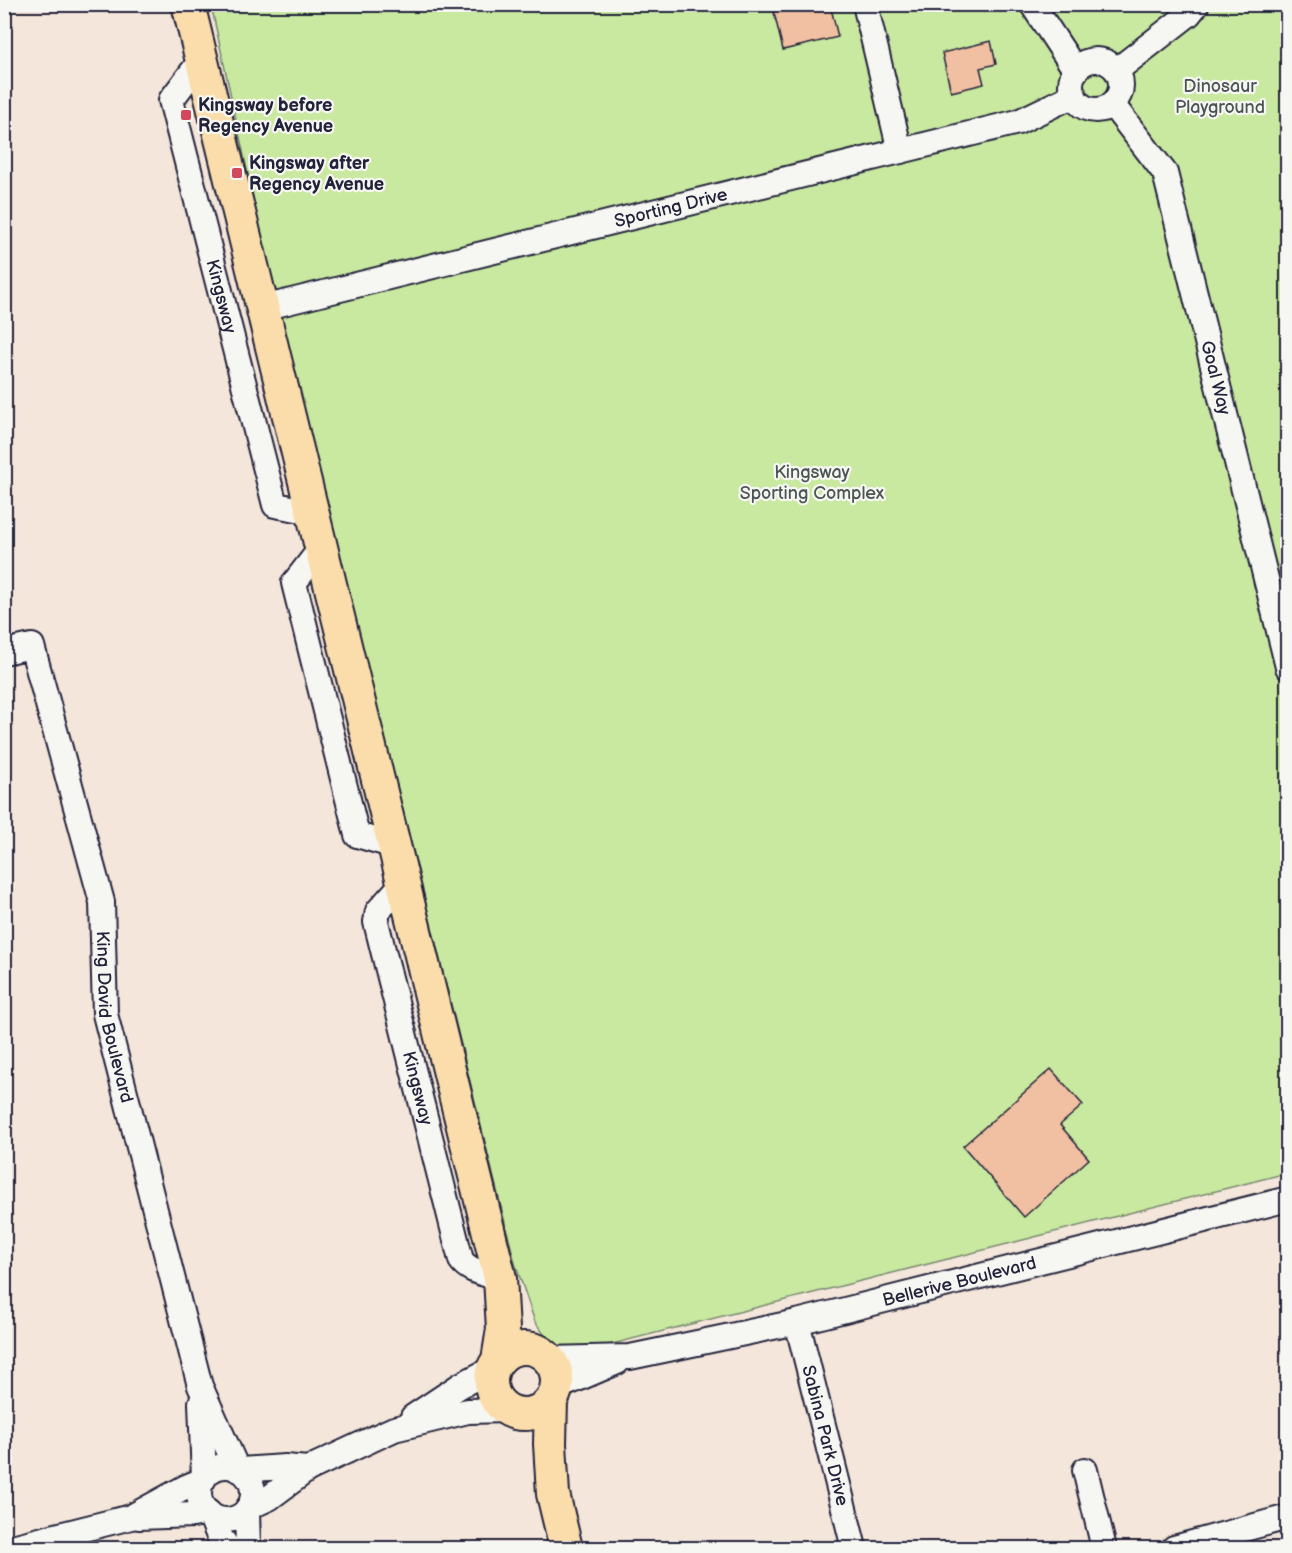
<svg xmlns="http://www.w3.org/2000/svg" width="1292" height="1553" font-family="'Balsamiq Sans',sans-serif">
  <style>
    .green { fill: #c9e9a1; stroke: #76866e; stroke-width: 1.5 }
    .building { fill: #f1bfa1; stroke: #22223b; stroke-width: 1.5 }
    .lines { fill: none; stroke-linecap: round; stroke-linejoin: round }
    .minor-casing { stroke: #22223b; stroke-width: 28 }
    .major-casing { stroke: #22223b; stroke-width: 36 }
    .minor { stroke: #f6f6f2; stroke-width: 24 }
    .major { stroke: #fbddab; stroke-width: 32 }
    .poi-dot { fill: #d1495b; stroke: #f6f6f2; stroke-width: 2 }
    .labels { text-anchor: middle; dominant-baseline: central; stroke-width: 4.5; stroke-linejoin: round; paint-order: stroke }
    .park-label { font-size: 18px; fill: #4c5454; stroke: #f6f6f2 }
    .poi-label { font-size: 18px; font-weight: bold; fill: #22223b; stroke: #f6f6f2; text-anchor: start }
    .street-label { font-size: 18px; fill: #22223b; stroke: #f6f6f2 }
  </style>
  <rect width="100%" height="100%" fill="#f4e6da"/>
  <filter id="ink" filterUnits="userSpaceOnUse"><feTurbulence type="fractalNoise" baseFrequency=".0167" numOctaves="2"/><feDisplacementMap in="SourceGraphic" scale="12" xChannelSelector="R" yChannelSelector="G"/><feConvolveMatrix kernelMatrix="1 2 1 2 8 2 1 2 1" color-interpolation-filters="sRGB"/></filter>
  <g filter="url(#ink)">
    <path class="green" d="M211 5H1287V1173L561 1357 535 1322 515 1263 267 261Z"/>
    <path class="building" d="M772 4H830L838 37 783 50Z
      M991 41 996 64 980 68 984 84 951 92 942 53Z
      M1051 1069 1083 1105 1060 1125 1089 1159 1024 1217 963 1146Z"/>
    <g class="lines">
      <defs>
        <g id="minor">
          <path d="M865 4 900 151"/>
          <path d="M1032 4 1076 71"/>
          <path id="s1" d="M202 59 171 100 275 505 313 512"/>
          <circle cx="1096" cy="85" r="25"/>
          <path d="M1117 70 1189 14 1197 4"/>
          <path id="s2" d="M1112 104 1165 173 1288 667"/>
          <path id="s3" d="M263 308 1018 122 1074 95"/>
          <path d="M322 547 294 583 357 835 395 846"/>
          <path id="s4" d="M4 652 32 646 102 902 105 1014 200 1386 237 1469"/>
          <path id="s5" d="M403 883 378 911 376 922 461 1260C469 1272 487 1274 500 1278"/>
          <path id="s6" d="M797 1322 854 1548"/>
          <path id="s7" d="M548 1359 630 1357 797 1322 1288 1199"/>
          <path d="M556 1388 617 1362"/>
          <path d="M201 1403 204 1478"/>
          <path d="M413 1417 461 1385 494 1368"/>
          <circle cx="226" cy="1493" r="27"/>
          <path d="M240 1470 285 1467 308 1469"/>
          <path d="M1085 1470 1104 1548"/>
          <path d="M249 1507 269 1498 308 1469 394 1429 468 1411 507 1410"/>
          <path d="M247 1510 248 1548"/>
          <path d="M210 1514 218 1534 228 1548"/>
          <path d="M139 1517 193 1515 208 1512"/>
          <path d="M8 1548 131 1517 186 1487 203 1480"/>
          <path d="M1174 1548 1288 1517"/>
        </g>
        <path id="major" d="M188 4 500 1278 503 1329 498 1360
          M491 1381a33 33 0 1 1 66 0a33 33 0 1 1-66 0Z
          M551 1400 550 1444 553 1494 566 1548"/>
      </defs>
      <use href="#minor" class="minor-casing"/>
      <use href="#major" class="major-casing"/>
      <use href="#minor" class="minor"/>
      <use href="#major" class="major"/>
    </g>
  </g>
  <g class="poi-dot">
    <rect x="180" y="109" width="12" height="12" rx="3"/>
    <rect x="231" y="167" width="12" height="12" rx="3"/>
  </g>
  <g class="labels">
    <g class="park-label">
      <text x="1220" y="86">Dinosaur<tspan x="1220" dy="21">Playground</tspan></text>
      <text x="812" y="472">Kingsway<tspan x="812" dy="21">Sporting Complex</tspan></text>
    </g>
    <g class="poi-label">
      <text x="198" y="105">Kingsway before<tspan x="198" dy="21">Regency Avenue</tspan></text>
      <text x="249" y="163">Kingsway after<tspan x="249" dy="21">Regency Avenue</tspan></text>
    </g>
    <g class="street-label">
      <text stroke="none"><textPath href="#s3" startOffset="420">Sporting Drive</textPath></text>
      <text stroke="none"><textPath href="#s1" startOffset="254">Kingsway</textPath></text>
      <text stroke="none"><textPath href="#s2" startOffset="298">Goal Way</textPath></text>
      <text stroke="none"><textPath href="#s4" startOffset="410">King David Boulevard</textPath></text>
      <text stroke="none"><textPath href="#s5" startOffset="220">Kingsway</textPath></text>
      <text stroke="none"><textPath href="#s7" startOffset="420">Bellerive Boulevard</textPath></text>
      <text stroke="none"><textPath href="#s6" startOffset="117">Sabina Park Drive</textPath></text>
    </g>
  </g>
  <rect width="1292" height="1553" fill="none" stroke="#f6f6f2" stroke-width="24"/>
  <rect x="12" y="12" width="1268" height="1529" fill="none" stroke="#22223b" stroke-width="2" filter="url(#ink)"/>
</svg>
